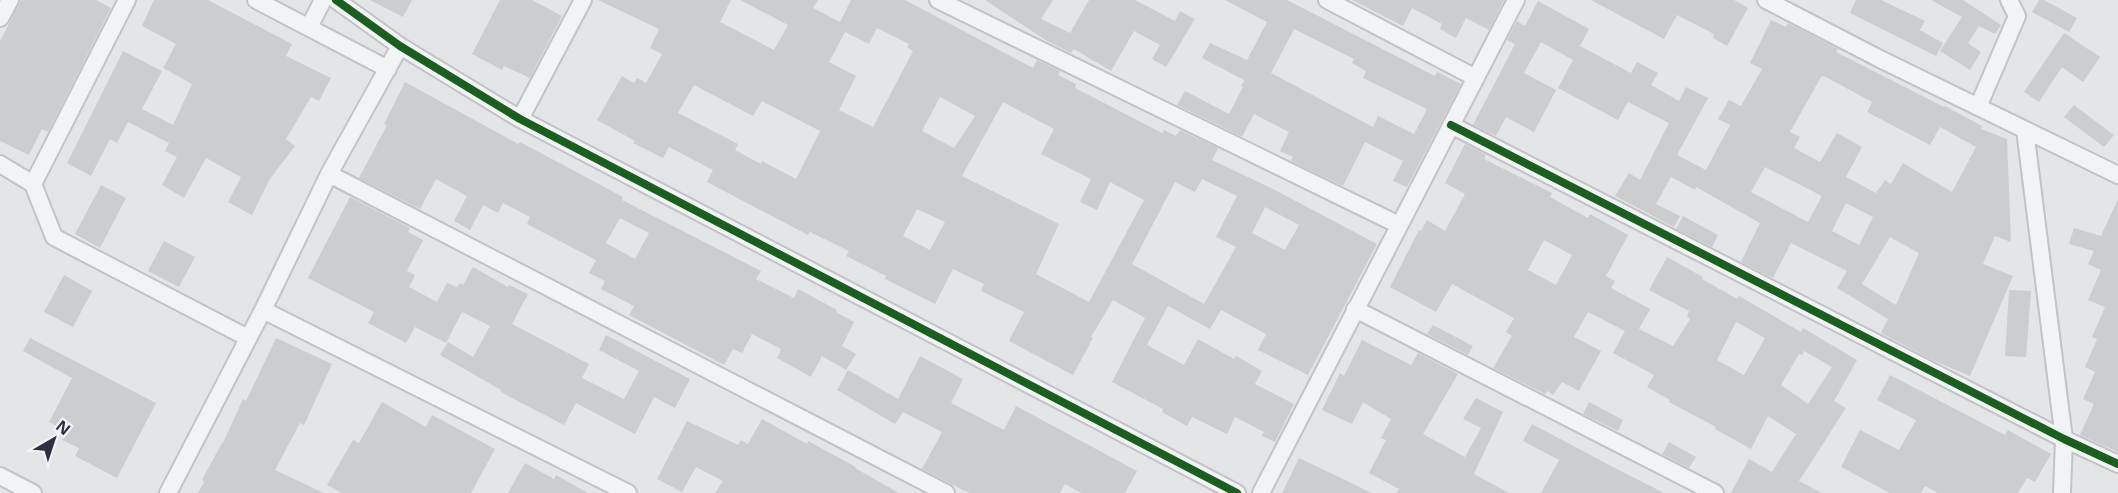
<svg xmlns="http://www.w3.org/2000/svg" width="2118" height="493" font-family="'Open Sans',sans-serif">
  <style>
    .building { fill: #cbcdcf; fill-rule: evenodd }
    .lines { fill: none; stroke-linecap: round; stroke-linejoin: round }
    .street-casing { stroke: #c1c3c5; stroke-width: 20 }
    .street { stroke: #f2f3f4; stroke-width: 16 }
    .cycleway-casing { stroke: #f1f3f6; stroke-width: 11 }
    .cycleway { stroke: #1b5e20; stroke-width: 8 }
  </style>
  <rect width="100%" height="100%" fill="#e3e5e7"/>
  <path class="building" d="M21 0H96L111 8 48 132 42 129 29 155 0 141V41Z
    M154 0H208L292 44 286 56 331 78 319 101 311 97 286 139 295 146 270 179 252 215 228 202 241 177 206 158 184 198 162 185 177 157 165 151 169 143 128 122 117 143 110 139 91 176 67 163 123 51 162 71 142 109 173 125 192 84 163 68 176 44 142 26Z
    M370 0H412L403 17Z
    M500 0H532L562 16 530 78 504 66 502 70 472 54Z
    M598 0H731L720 22 774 50 788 25 740 0H818L813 8 840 22 851 0H905L1033 68 1037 60 1060 71 1058 75 1076 84 1075 88 1162 133 1164 130 1176 136 1180 130 1218 148 1212 160 1273 189 1377 244 1308 375 1258 350 1266 334 1221 310 1210 329 1168 306 1147 345 1184 365 1198 339 1234 359 1236 356 1262 371 1255 384 1294 404 1275 442 1262 436 1264 432 1235 417 1227 434 1192 417 1187 426 1162 412 1163 409 1112 382 1145 318 1113 300 1091 337 1093 338 1073 375 1009 341 1024 312 981 291 984 284 953 269 935 304 885 279 886 276 846 256 849 251 810 232 808 235 707 182 713 170 669 147 663 158 633 143 635 141 597 120 622 76 634 83 637 78 646 83 662 54 650 48 659 29ZM877 28 909 44 907 47 913 51 873 127 839 110 856 76 829 62 845 32 869 44ZM694 85 753 116 762 101 820 131 796 179 762 161 761 164 735 150 738 144 678 113ZM940 97 975 116 954 148 922 131ZM1003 102 1054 129 1041 154 1091 179 1080 202 1097 210 1110 182 1144 200 1089 302 1036 274 1059 224 962 176ZM1202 179 1237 196 1216 237 1236 247 1204 304 1132 264 1175 182 1195 192ZM1265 207 1299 225 1285 250 1252 233ZM917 209 945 222 930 250 903 236Z
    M985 0H1053L1041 19 1070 33 1089 0H1135L1175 21 1180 11 1195 19 1166 67 1152 59 1160 45 1134 31 1111 71 1074 49 1071 53 1047 41Z
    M1225 0H1287L1435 76 1437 72 1461 84 1407 187 1393 181 1403 161 1365 142 1343 186 1291 161 1293 157 1280 151 1289 132 1254 114 1242 137 1177 105 1185 91 1229 114 1243 87 1241 86 1244 80 1202 58 1210 43 1247 60 1267 22ZM1294 29 1354 59 1352 63 1366 71 1363 78 1427 109 1414 134 1378 116 1373 127 1273 74 1271 73Z
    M1352 0H1504L1489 30 1466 18 1456 38 1440 29 1442 24 1412 8 1403 26Z
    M1591 0H1734L1748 8 1727 46 1713 38 1714 34 1677 15 1664 39Z
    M1856 0H1881L1925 21 1920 30 1943 43 1936 56 1850 13Z
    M1931 0H1963L2001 25 1995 34 1979 26 1968 43 1981 52 1970 70 1940 51 1962 17Z
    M2039 0H2044L2077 18 2069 32 2032 12Z
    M1538 1 1589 29 1580 46 1631 73 1637 62 1658 73 1651 85 1679 101 1686 87 1708 98 1677 155 1706 170 1730 125 1718 119 1729 100 1741 106 1762 69 1750 63 1771 20 1786 27 1788 23 1838 49 1836 52 1944 107 1945 106 1982 126 1981 129 2007 139 2011 242 1995 236 1983 264 2013 276 1970 376 1930 359 1881 333 1888 319 1837 288 1847 271 1791 243 1773 278 1741 262 1760 223 1696 187 1695 190 1671 177 1656 204 1680 216 1674 227 1615 196 1629 173 1640 180 1669 123 1628 102 1618 120 1558 88 1573 60 1541 42 1524 73 1556 90 1534 132 1506 117 1496 136 1473 125 1515 44 1507 40 1517 21 1525 26ZM1824 76 1872 102 1867 112 1930 145 1940 127 1976 147 1952 192 1903 163 1891 184 1885 180 1876 193 1846 177 1862 147 1837 133 1820 162 1794 148 1800 137 1790 132 1821 77ZM1765 167 1822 196 1808 222 1751 192ZM1846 203 1873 217 1859 245 1832 231ZM1890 237 1919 253 1896 305 1862 284Z
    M2064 33 2100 57 2083 82 2062 67 2039 102 2024 92Z
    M405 82 518 144 520 142 567 167 623 197 622 200 761 271 756 279 794 298 798 289 837 310 836 312 854 322 842 346 856 354 846 370 822 356 811 377 777 358 781 349 752 334 742 353 733 349 724 365 629 315 634 306 601 289 605 281 589 273 596 260 527 224 530 217 503 203 498 213 483 205 470 230 454 221 467 196 436 179 420 209 359 178 387 125 384 124ZM620 218 649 233 635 259 606 243Z
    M2074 105 2114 135 2104 147 2064 117Z
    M1465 144 1486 155 1484 159 1552 193 1550 197 1588 218 1590 214 1628 235 1606 276 1615 281 1611 288 1650 309 1639 329 1673 346 1690 319 1687 316 1689 311 1649 290 1667 257 1703 277 1702 279 1737 299 1739 296 1801 332 1803 328 1857 360 1834 401 1846 408 1799 481 1822 493H1731L1749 459 1772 472 1796 434 1768 416 1751 449 1715 429 1716 427 1669 402 1670 400 1647 387 1654 375 1613 353 1625 331 1588 312 1574 337 1601 351 1579 391 1562 382 1553 395 1548 391 1545 394 1493 368 1512 336 1506 332 1514 318 1452 284 1436 312 1390 287 1419 230 1421 231 1427 220 1445 231 1465 194 1445 183ZM1544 240 1572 255 1556 285 1528 270ZM1736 322 1765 338 1744 375 1717 360ZM1804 351 1832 367 1808 404 1781 385 1799 354 1802 355Z
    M101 185 126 198 100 248 75 234Z
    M350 197 410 228 408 232 423 240 407 271 415 275 409 287 437 302 447 283 457 287 460 283 463 285 473 267 508 287 509 285 528 294 512 324 589 364 582 378 624 399 639 371 599 350 606 335 690 379 675 408 654 397 635 434 576 403 564 425 510 397 500 391 501 390 440 355 448 342 473 357 490 326 462 312 446 343 415 327 406 343 368 323 374 312 308 278Z
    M2118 199V452L2080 435 2094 404 2083 399 2095 372 2085 367 2097 339 2092 337 2105 307 2088 300 2101 270 2088 264 2094 251 2069 244 2074 228 2101 236Z
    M1683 216 1718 235 1712 247 1676 229Z
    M164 241 195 257 179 287 148 271Z
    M64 275 92 291 73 327 44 312Z
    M2009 290 2031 291 2026 357 2005 356Z
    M1433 325 1473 346 1468 355 1427 334Z
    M30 338 156 403 117 478 75 456 79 448 62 440 67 431 49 422 72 378 23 351Z
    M276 338 332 364 304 425 300 423 275 470 324 493H198L204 482 202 480 222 443H223L243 399 246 401Z
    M1362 340 1411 365 1418 353 1458 374 1423 434 1465 457 1481 428 1463 419 1476 398 1503 412 1474 474 1509 493H1396L1399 489 1369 473 1386 440 1381 438 1391 419 1363 402 1352 424 1322 410 1340 373 1344 376Z
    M920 356 963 379 951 403 1004 430 1016 406 1137 471 1125 493H1081L1065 484 1060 493H969L922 469 942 432 903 412 895 424 837 390 848 370 898 399Z
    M1890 375 2005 435 2008 430 2051 454 2035 482 2027 478 2018 493H1938L1925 486 1921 493H1890L1841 467 1860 430 1899 450 1916 420 1877 400Z
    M382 402 426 427 432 415 495 449 471 493H342L327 485 353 440 359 443Z
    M1589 402 1623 420 1618 431 1583 414Z
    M762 419 807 444 808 441 856 467 855 468 899 493H715L723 481 696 467 682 492 657 479 687 421 738 445 741 440 748 444Z
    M1532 424 1613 467 1664 493H1541L1559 460 1523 441Z
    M1669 442 1696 457 1689 468 1662 454Z
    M1299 458 1372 493H1282Z
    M525 463 554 479 556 475 588 493H508Z"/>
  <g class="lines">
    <defs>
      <path id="street" d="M256 0 388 69
        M336 0 400 46 520 119 1237 493
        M938 0 1399 225
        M1327 0 1476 78
        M1766 0 1880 59 2118 175
        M0 18 10 0
        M309 27 323 0
        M1978 107 2017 16 2009 0
        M520 119 583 0
        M1451 125 2064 439 2118 464
        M2025 130 2064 439 2062 493
        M0 164 33 184 54 237 248 338
        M329 174 946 493
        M33 184 127 0
        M1355 309 1715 493
        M263 310 628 493
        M0 476 33 493
        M168 493 263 310 329 174 400 46
        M1261 493 1516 0"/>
    </defs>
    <use href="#street" class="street-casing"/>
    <use href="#street" class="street"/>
    <defs>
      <path id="cycleway" d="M336 0 400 46 520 119 1237 493
        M1451 125 2064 439 2118 464"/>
    </defs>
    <use href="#cycleway" class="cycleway-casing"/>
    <use href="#cycleway" class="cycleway"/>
  </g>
  <g transform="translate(54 439) rotate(39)" stroke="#f1f3f6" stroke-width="4.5" paint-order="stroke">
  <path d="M0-4.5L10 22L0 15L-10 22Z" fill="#2b3140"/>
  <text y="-9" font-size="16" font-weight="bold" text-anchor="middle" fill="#2b3140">N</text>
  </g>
</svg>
